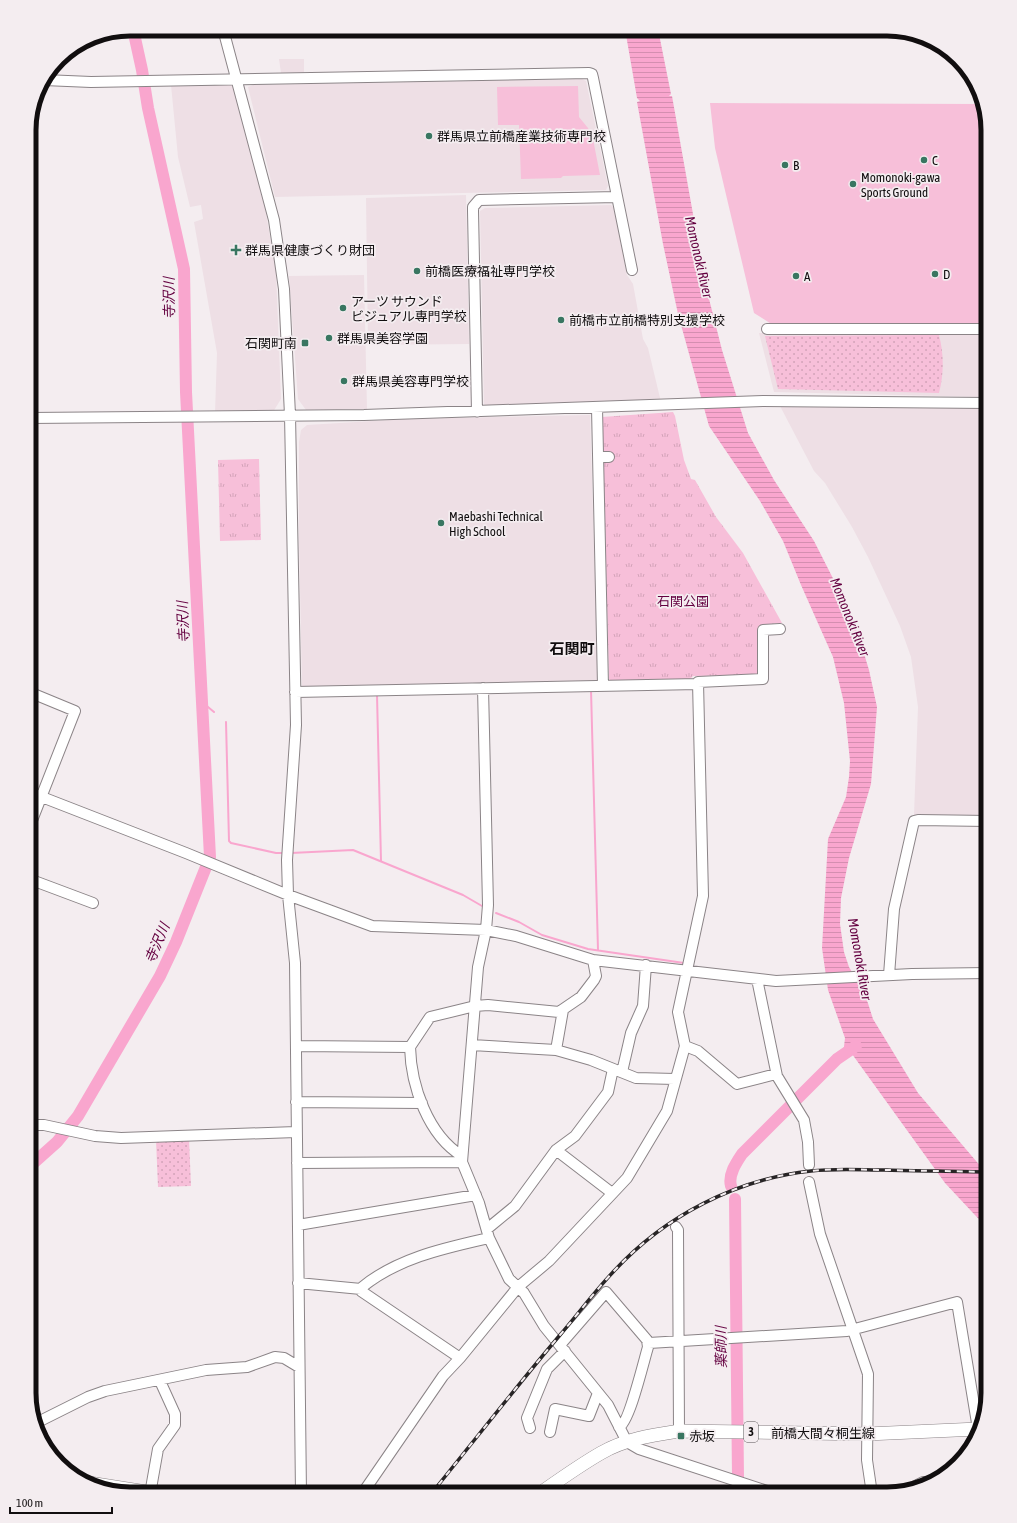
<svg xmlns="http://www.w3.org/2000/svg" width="1017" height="1523" font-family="'Asap Condensed','Noto Sans JP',sans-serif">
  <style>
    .built { fill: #eedfe5 }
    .grass { fill: url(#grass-dots) }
    .park { fill: url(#park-tufts) }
    .pitch { fill: #f7bfd9 }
    .water { fill: url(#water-rules) }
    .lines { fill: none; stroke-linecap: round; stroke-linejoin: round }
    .stream { stroke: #f9a6ce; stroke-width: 2 }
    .river { stroke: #f9a6ce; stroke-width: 12 }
    .minor-casing { stroke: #8b8487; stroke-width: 12 }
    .major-casing { stroke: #8b8487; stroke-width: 14 }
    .minor { stroke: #fff; stroke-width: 10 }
    .major { stroke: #fff; stroke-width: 13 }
    .rail-casing { stroke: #282526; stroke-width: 3.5 }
    .rail { stroke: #f4edf0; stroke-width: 2; stroke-dasharray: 6; stroke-linecap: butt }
    .poi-dot { fill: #397661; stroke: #f4edf0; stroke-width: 1.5 }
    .labels { text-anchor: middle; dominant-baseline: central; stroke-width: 3.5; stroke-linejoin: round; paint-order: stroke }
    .shield { fill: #f4edf0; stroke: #555152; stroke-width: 1 }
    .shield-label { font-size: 12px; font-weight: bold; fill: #110e0f }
    .poi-label { font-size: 13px; fill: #110e0f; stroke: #f4edf0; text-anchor: start }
    .park-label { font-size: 13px; fill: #630040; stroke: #f4edf0 }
    .street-label { font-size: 13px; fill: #110e0f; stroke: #f4edf0 }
    .water-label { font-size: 14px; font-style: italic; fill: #640040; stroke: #f4edf0 }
    .quarter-label { font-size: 15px; font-weight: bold; fill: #110e0f; stroke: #f4edf0 }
    .rim { fill: none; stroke: #110e0f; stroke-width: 5 }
  </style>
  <defs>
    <pattern id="grass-dots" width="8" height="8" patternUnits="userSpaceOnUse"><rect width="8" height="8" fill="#f7bfd9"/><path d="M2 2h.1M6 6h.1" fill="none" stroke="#d3a3b9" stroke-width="1.8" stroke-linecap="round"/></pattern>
    <pattern id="park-tufts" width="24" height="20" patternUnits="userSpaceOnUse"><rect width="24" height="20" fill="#f7bfd9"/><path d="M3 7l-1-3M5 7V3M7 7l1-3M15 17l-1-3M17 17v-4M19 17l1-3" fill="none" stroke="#d3a3b9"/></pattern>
    <pattern id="water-rules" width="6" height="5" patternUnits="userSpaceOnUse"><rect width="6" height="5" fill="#f9a6ce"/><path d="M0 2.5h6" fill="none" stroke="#d48eb0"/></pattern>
  </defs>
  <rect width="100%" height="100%" fill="#f4edf0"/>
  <path class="built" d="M279 59H304V73H281Z
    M582 79 586 81 608 186 606 190 275 197 248 87 253 85Z
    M232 83 263 196 276 271 281 399 273 412 215 413 217 353 194 222 203 219 201 205 190 207 178 157 171 85Z
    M466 195 469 344 368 345 366 198Z
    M611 205 614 208 627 275 633 284 643 339 648 348 661 402 488 409 484 404 480 211 485 208Z
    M364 275 367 409 306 410 298 399 289 276Z
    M982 332 981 397 774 392 759 333Z
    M780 406 988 407V817L914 815 918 707 911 657 900 626 868 557 852 527 825 483 814 471Z
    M590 415 598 679 596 683 302 687 299 537V442L301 430 307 425 405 419Z"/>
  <path class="grass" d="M939 335C944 354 944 374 939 393L778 389 765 336Z
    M189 1139 191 1186 158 1187 156 1140Z"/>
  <path class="park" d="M673 412 675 416 684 460 691 479 695 480 716 517 743 553 782 623 760 625V673L758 675 693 676 690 679 611 681 609 679 602 417Z
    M259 459 261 540 220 541 218 460Z"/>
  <path class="pitch" d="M578 86 579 117 588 128 593 139 600 175 563 176 561 178 521 179 519 125H498L497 87Z
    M710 103 981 104 982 325 776 327 754 313 715 148Z"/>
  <path class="water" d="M625 29H658L671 94 669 96H672L706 287 722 350 748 433 774 480 814 541 844 600 858 634 869 670 877 707 871 784 849 858 841 898 840 924 844 952 849 967 865 994 873 1019 918 1093 988 1175V1229L945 1183 852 1054 843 1055 845 1038 828 990 822 948 828 839 846 797 849 777 850 761 844 703 833 657 801 585 783 541 760 501 709 426 678 314 663 244 637 102 640 101 637 98Z"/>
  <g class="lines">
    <path class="stream" d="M591 690 598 950
      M377 695 381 861
      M202 702 214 712
      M226 722 229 841 231 843 276 853H284
      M291 853 353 850 463 895 482 906
      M496 913 519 922 542 935 588 949 684 963"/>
    <path class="river" d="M29 1167 57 1142 78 1116 160 976 176 942 210 857 186 392 184 269 148 108 142 70 133 29
      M731 1186C728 1175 736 1163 742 1154L837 1059 856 1046
      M734 1494 738 1477 735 1199"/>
    <defs>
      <path id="minor" d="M223 29 274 220 284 289 290 415 296 725 287 860 288 895 295 963 301 1494
        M44 80 91 82 589 73 592 74 593 78 632 270
        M767 329H987
        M986 403 988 130
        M597 408 603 686
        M477 412 473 211V207L479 200 617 197
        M29 418 364 415 763 401 988 403
        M598 457H609
        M483 688 488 905 486 930 478 967 462 1162 479 1203 489 1238 509 1279 524 1293 544 1326 608 1405 627 1442 639 1449 776 1494
        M295 692 698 684
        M29 792 186 853 288 895 372 926 486 930 516 936 593 960 776 981 912 974 988 973
        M29 828 75 711 29 692
        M29 879 93 903
        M889 975 894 909 914 821 918 820 988 821
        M757 979 777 1076 804 1120 808 1142 809 1165
        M472 1045 556 1050 591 1060 636 1078 675 1079
        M296 1046 410 1047
        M685 1046 698 1051 737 1084 776 1074
        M556 1050 563 1010
        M622 1072 631 1033 643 1006 646 965
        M296 1102 422 1103
        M29 1125H44L95 1136 121 1138 296 1132
        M556 1150 612 1193
        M462 1156C428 1135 411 1086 410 1047L430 1017 475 1006 488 1005 559 1012 581 997 594 980 596 976 593 960
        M297 1163 462 1162
        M809 1182 820 1234 868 1374 867 1460 872 1494
        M298 1225 476 1195
        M676 1227 678 1230 679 1431
        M487 1229 515 1206 556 1150 575 1136 608 1092 613 1069
        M298 1283 361 1289
        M649 1343 847 1331 957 1302 978 1429
        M560 1345 606 1292 647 1340 648 1347C644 1360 629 1424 619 1427
        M460 1358 361 1291V1288C397 1258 445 1248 489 1238
        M36 1420H42L88 1397 105 1391 206 1370 247 1367 275 1357 284 1358 299 1367
        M530 1428 527 1418 547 1369 565 1351
        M550 1432 555 1409 589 1416 598 1393
        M911 1488 923 1482H932
        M150 1494 158 1449 175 1425V1414L160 1381
        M362 1494 443 1376 460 1358 518 1287 549 1261 627 1178 667 1111 685 1046 678 1012 703 896 698 682 763 679V630L780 629"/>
      <path id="major" d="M89 1483 159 1494
        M539 1494C559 1480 580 1465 601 1453 625 1439 653 1435 679 1431L867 1434 978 1429"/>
    </defs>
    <use href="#minor" class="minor-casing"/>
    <use href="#major" class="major-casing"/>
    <use href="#minor" class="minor"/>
    <use href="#major" class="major"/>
    <defs>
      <path id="rail" d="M431 1494C474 1441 516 1387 560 1335 578 1314 595 1291 614 1271 665 1216 736 1179 811 1171 836 1168 862 1170 887 1170 921 1171 954 1171 988 1172"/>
    </defs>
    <use href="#rail" class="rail-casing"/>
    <use href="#rail" class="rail"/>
  </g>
  <g class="poi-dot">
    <circle cx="429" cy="136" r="4"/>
    <circle cx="924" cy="160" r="4"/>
    <circle cx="785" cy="165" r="4"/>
    <circle cx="853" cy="184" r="4"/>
    <path d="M234 244h4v4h4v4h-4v4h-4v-4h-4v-4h4z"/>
    <circle cx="417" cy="271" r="4"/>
    <circle cx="935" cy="274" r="4"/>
    <circle cx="796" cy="276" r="4"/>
    <circle cx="343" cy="308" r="4"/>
    <circle cx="561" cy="320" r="4"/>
    <circle cx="329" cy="338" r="4"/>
    <rect x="301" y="339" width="8" height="8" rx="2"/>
    <circle cx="344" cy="381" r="4"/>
    <circle cx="441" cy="523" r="4"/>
    <rect x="677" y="1432" width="8" height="8" rx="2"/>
  </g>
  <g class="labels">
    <rect class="shield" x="744" y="1422" width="14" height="20" rx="3"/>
    <g class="shield-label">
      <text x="751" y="1432">3</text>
    </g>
    <g class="poi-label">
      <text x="437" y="136">群馬県立前橋産業技術専門校</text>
      <text x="932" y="160">C</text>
      <text x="793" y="165">B</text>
      <text x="861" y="177">Momonoki-gawa<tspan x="861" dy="15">Sports Ground</tspan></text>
      <text x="245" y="250">群馬県健康づくり財団</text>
      <text x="425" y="271">前橋医療福祉専門学校</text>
      <text x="943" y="274">D</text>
      <text x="804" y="276">A</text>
      <text x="351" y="301">アーツ サウンド<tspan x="351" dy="15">ビジュアル専門学校</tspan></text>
      <text x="569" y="320">前橋市立前橋特別支援学校</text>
      <text x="337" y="338">群馬県美容学園</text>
      <text x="297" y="343" text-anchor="end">石関町南</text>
      <text x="352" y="381">群馬県美容専門学校</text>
      <text x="449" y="516">Maebashi Technical<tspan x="449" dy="15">High School</tspan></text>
      <text x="689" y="1436">赤坂</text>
    </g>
    <g class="park-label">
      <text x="683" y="601">石関公園</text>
    </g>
    <g class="street-label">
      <text x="823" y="1433">前橋大間々桐生線</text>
    </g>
    <g class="water-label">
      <text transform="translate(699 257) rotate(77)">Momonoki River</text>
      <text transform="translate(169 298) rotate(-91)">寺沢川</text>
      <text transform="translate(850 617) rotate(68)">Momonoki River</text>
      <text transform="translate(183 622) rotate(-93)">寺沢川</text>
      <text transform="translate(157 943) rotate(-67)">寺沢川</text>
      <text transform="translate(860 959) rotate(80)">Momonoki River</text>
      <text transform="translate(721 1347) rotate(-91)">薬師川</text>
    </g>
    <g class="quarter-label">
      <text x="572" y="648">石関町</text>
    </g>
  </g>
  <path d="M0 0H1017V1523H0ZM130 36H887A94 94 0 0 1 981 130V1393A94 94 0 0 1 887 1487H130A94 94 0 0 1 36 1393V130A94 94 0 0 1 130 36Z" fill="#f4edf0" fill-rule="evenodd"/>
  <path class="rim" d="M130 36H887A94 94 0 0 1 981 130V1393A94 94 0 0 1 887 1487H130A94 94 0 0 1 36 1393V130A94 94 0 0 1 130 36Z"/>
  <path d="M10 1507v6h102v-6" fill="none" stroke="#110e0f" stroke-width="2"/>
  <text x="16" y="1507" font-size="12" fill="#110e0f" stroke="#f4edf0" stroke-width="3" paint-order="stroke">100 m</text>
</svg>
